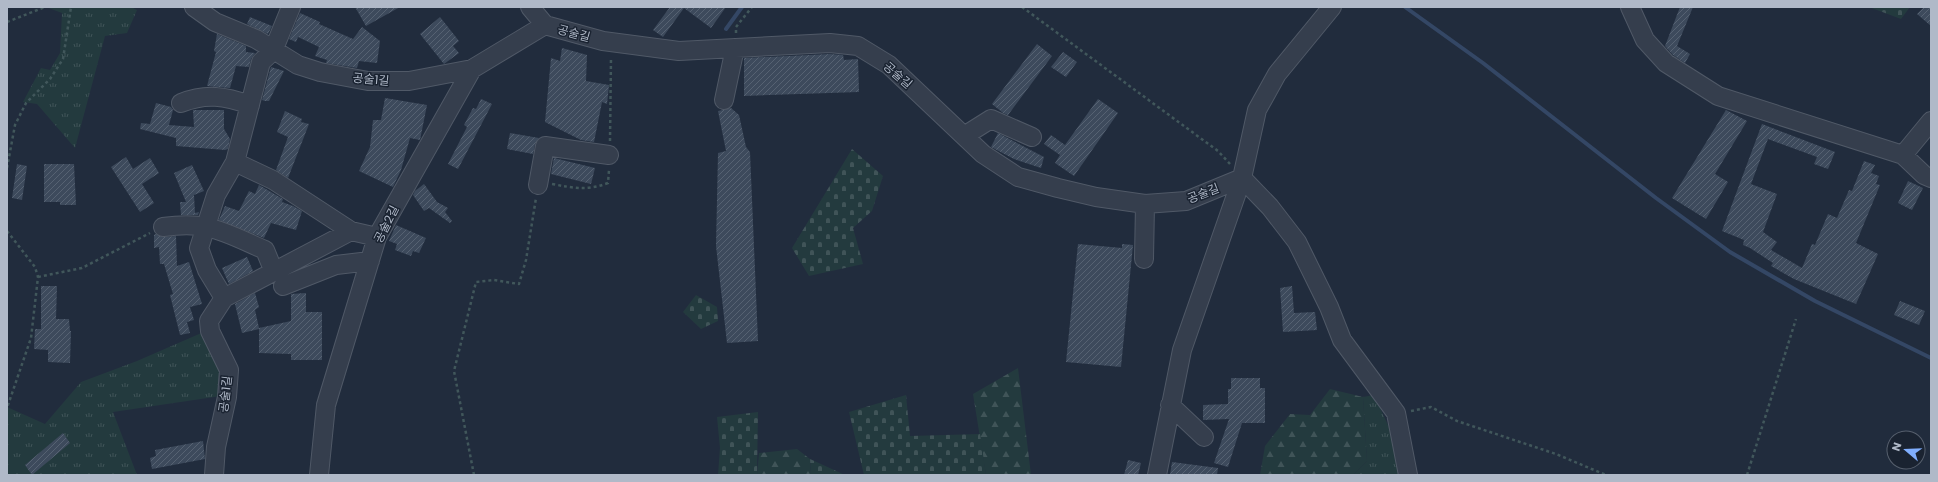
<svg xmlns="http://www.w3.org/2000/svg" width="1938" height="482" font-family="Poppins,'Noto Sans KR',sans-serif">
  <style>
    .grass { fill: url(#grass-tufts) }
    .forest { fill: url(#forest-firs) }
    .cemetery { fill: url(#cemetery-stones) }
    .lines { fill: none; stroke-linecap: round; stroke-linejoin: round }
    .stream { stroke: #344765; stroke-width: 4 }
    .building { fill: url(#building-hatch) }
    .minor-casing { stroke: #505967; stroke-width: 20 }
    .path { stroke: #41575b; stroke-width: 2.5; stroke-dasharray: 3 3; stroke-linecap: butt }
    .minor { stroke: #353e4d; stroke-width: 18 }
    .labels { text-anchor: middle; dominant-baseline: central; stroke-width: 3; stroke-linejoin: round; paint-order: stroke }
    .street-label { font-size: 12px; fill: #b0b9c8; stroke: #1a2331 }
  </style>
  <defs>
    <pattern id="grass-tufts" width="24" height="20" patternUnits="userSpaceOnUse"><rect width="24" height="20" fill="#233a3e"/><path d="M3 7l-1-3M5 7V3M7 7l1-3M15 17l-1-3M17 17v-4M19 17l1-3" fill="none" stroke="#405458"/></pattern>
    <pattern id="forest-firs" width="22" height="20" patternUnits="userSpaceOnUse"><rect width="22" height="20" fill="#233a3e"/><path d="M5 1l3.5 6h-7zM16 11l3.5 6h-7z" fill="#405458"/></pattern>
    <pattern id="cemetery-stones" width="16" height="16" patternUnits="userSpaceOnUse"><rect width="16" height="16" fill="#233a3e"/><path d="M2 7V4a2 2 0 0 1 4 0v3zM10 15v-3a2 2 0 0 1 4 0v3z" fill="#405458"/></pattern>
    <pattern id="building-hatch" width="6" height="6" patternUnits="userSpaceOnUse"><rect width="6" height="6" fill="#3d4a5c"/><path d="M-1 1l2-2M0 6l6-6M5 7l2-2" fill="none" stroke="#566272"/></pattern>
  </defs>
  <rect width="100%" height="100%" fill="#212c3d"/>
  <path class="grass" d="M46 7H131L137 10 127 33 105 36 75 148 37 104 23 102 41 68 50 70 60 53 62 13Z
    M206 331 220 366 221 396 113 412 137 475H7V407L45 424 81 382 137 361Z
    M1374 395 1394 438 1400 475H1353L1367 461 1363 397Z"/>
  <path class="forest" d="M1018 368 1031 475H986L973 394Z
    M1330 389 1363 397 1367 461 1353 475H1260L1265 446 1290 414 1310 415Z
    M797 449 810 459 811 475H757L759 453Z"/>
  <path class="cemetery" d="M1869 7H1910L1901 19Z
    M852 149 883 176 872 211 853 228 863 264 809 276 792 248Z
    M696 295 717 307 718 321 701 329 683 312Z
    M906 395 910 436 980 434 986 475H864L849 412Z
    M758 412 757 475H718L720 448 717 417Z
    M810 459 845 475H811Z"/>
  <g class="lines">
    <path class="stream" d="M1405 7 1483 63 1656 198 1730 252 1815 301 1931 358
      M726 29 742 7"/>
  </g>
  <path class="building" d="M355 7H400L366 26Z
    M670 7H726L711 28 684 8 663 37 653 30Z
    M1680 7H1693L1677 46 1690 54 1685 63 1673 55 1665 46Z
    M1924 7H1931V26L1917 14Z
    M300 13 320 22 319 24 353 39 362 27 380 41 377 63 359 61 357 68 326 63 327 60 315 56 319 47 298 37 296 42 289 39Z
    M250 17 272 26 268 34 247 24Z
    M440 17 459 41 453 46 459 53 444 64 420 34Z
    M217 34 246 46V52L255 53 251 59 249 67 236 66 230 88 207 86 216 52 214 51Z
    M1037 44 1052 56 1008 115 1003 113 992 104Z
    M562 48 587 55 586 81 609 85 607 104 602 102 594 142 581 140 545 122 551 58 560 61Z
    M1063 52 1077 62 1066 77 1051 67Z
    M830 54 843 55 844 60 858 59 859 92 744 96V58Z
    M271 67 284 71 269 101H265L262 100Z
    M385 98 427 105 420 140 410 138 401 170 393 187 359 171 370 147 373 120H381Z
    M481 99 492 104 458 169 448 164 467 127 464 125 473 108 476 109Z
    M1098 99 1118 113 1074 176 1055 163 1060 155 1044 144 1051 135 1065 145Z
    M156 103 171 107 173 110 169 125 194 127 193 110H224V129L230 139 228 149 225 150 176 146V138L140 129 141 123 150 124Z
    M731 108 739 115 746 147 750 152 758 341 727 343 716 246 718 153 726 151 718 111Z
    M1726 110 1747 121 1715 174 1728 182 1706 219 1672 198Z
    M285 111 302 119 301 122 309 124 288 178 276 170 288 137 277 132Z
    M1762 124 1835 152 1828 169 1814 164 1817 157 1768 139 1751 184 1777 194 1763 232 1777 242 1771 250 1802 268 1812 244 1815 245 1828 214 1837 218 1849 190 1852 191 1864 161 1875 165 1871 173 1879 176 1876 184 1880 185 1856 243 1878 254 1856 304 1794 279 1771 266 1773 263 1750 248 1743 245 1744 240 1722 231Z
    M510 133 539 138 535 144 533 154 507 149Z
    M998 133 1044 157 1041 168 1014 159 991 147Z
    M126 157 133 169 150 158 159 173 142 184 154 203 140 212 111 167Z
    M554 158 595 168 591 184 551 174Z
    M17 164 27 166 22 200 12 198Z
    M44 164H74L76 205H60V202H44Z
    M192 165 204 191 194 195 195 213 199 212 198 215H181L180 202H186L174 173Z
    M1908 181 1923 188 1912 210 1898 203Z
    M424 184 437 202 448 208 445 212 452 221 450 223 429 208 424 211 413 195 415 191Z
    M259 185 283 199 282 202 293 206 302 211 296 230 271 223 264 238 219 220 225 206 239 211 249 191 255 194Z
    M396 225 426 238 419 253 413 251 411 256 395 250 397 244 389 241Z
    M156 234 164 237 176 236 177 266 189 262 202 304 190 307 194 320 187 322 190 333 180 335 170 295 173 294 164 264H160L159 247 154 248V235Z
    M1078 244 1122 248V244L1133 245 1121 367 1066 362Z
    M247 257 253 271 229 284 222 268Z
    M41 286H57L56 319H69L70 331H71L70 363 48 362V350L34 349 35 329H41Z
    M1292 286 1294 313 1315 312 1317 330 1283 332 1280 288Z
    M255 293 259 307 255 310 259 328 291 321V294L306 293V312H322V360H291V354L259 353V329L242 333 235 304Z
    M1900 301 1925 311 1919 325 1894 315Z
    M1231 378H1260V388H1265V423H1242L1228 467 1214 463 1229 419 1203 420V405L1228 404V389H1231Z
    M63 433 70 443 32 475 25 465Z
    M203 441 205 459 152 469 150 458 156 456 155 450Z
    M1128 460 1141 463 1138 475H1124Z
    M1172 462 1218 468 1217 475H1170Z"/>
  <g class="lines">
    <defs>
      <path id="minor" d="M194 7 215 22 256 39 298 65 320 72 368 81H409L472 69
        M530 7 545 25 603 41 679 51 830 43 858 46 889 65 983 154 1018 177 1058 188 1096 197 1145 204 1186 201 1242 178 1270 207 1297 242 1329 307 1342 340 1396 413 1408 475
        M1630 7 1645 40 1666 63 1718 96 1903 155 1931 121
        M724 100 735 48
        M181 103C206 93 225 96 250 105
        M964 136 991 119 1032 137
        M1903 155 1924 175 1931 178
        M235 162 273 180 351 231 377 237
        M538 185 545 146 609 155
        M163 227C177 225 192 224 206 227 226 231 246 242 265 250L274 272
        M1144 259 1145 204
        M283 286 336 265 370 261
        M224 298 207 270 199 248 216 195 235 162 261 62 273 51 291 7
        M1170 405 1204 437
        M214 475 216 447 227 397 229 370 210 331 209 321 224 298 351 231
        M319 475 326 405 377 237 472 69 545 25
        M1157 475 1182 350 1242 178 1257 110 1277 74 1332 7"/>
    </defs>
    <use href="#minor" class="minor-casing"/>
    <path class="path" d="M1022 7 1218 151 1230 164
      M7 22 45 7
      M736 33V27L752 7
      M610 141 611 58
      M7 168 15 125 26 103 50 79 63 59 71 7
      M552 184C574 188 587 191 608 183L609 170
      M7 231 35 267 38 277 31 338 7 408
      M38 277 82 268 150 233
      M1411 411 1431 407 1457 421 1556 454 1606 475
      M474 475 454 371 476 282 494 280 519 284 526 260 536 198
      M1747 475 1796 319"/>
    <use href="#minor" class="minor"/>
  </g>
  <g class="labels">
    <g class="street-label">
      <text transform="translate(574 33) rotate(15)">공술길</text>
      <text transform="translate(898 75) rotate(41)">공술길</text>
      <text transform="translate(371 79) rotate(5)">공술1길</text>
      <text transform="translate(1203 193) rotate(-21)">공술길</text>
      <text transform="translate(386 224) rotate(-63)">공술2길</text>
      <text transform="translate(225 394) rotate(-83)">공술1길</text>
    </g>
  </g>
  <rect width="1938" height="482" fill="none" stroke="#b0b9c8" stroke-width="16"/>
  <g transform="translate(1906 450) rotate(289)"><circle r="19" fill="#1a2331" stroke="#565f6d"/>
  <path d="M0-3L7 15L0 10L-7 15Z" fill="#80aefe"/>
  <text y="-6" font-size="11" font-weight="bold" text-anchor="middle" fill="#b0b9c8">N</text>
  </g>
</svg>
